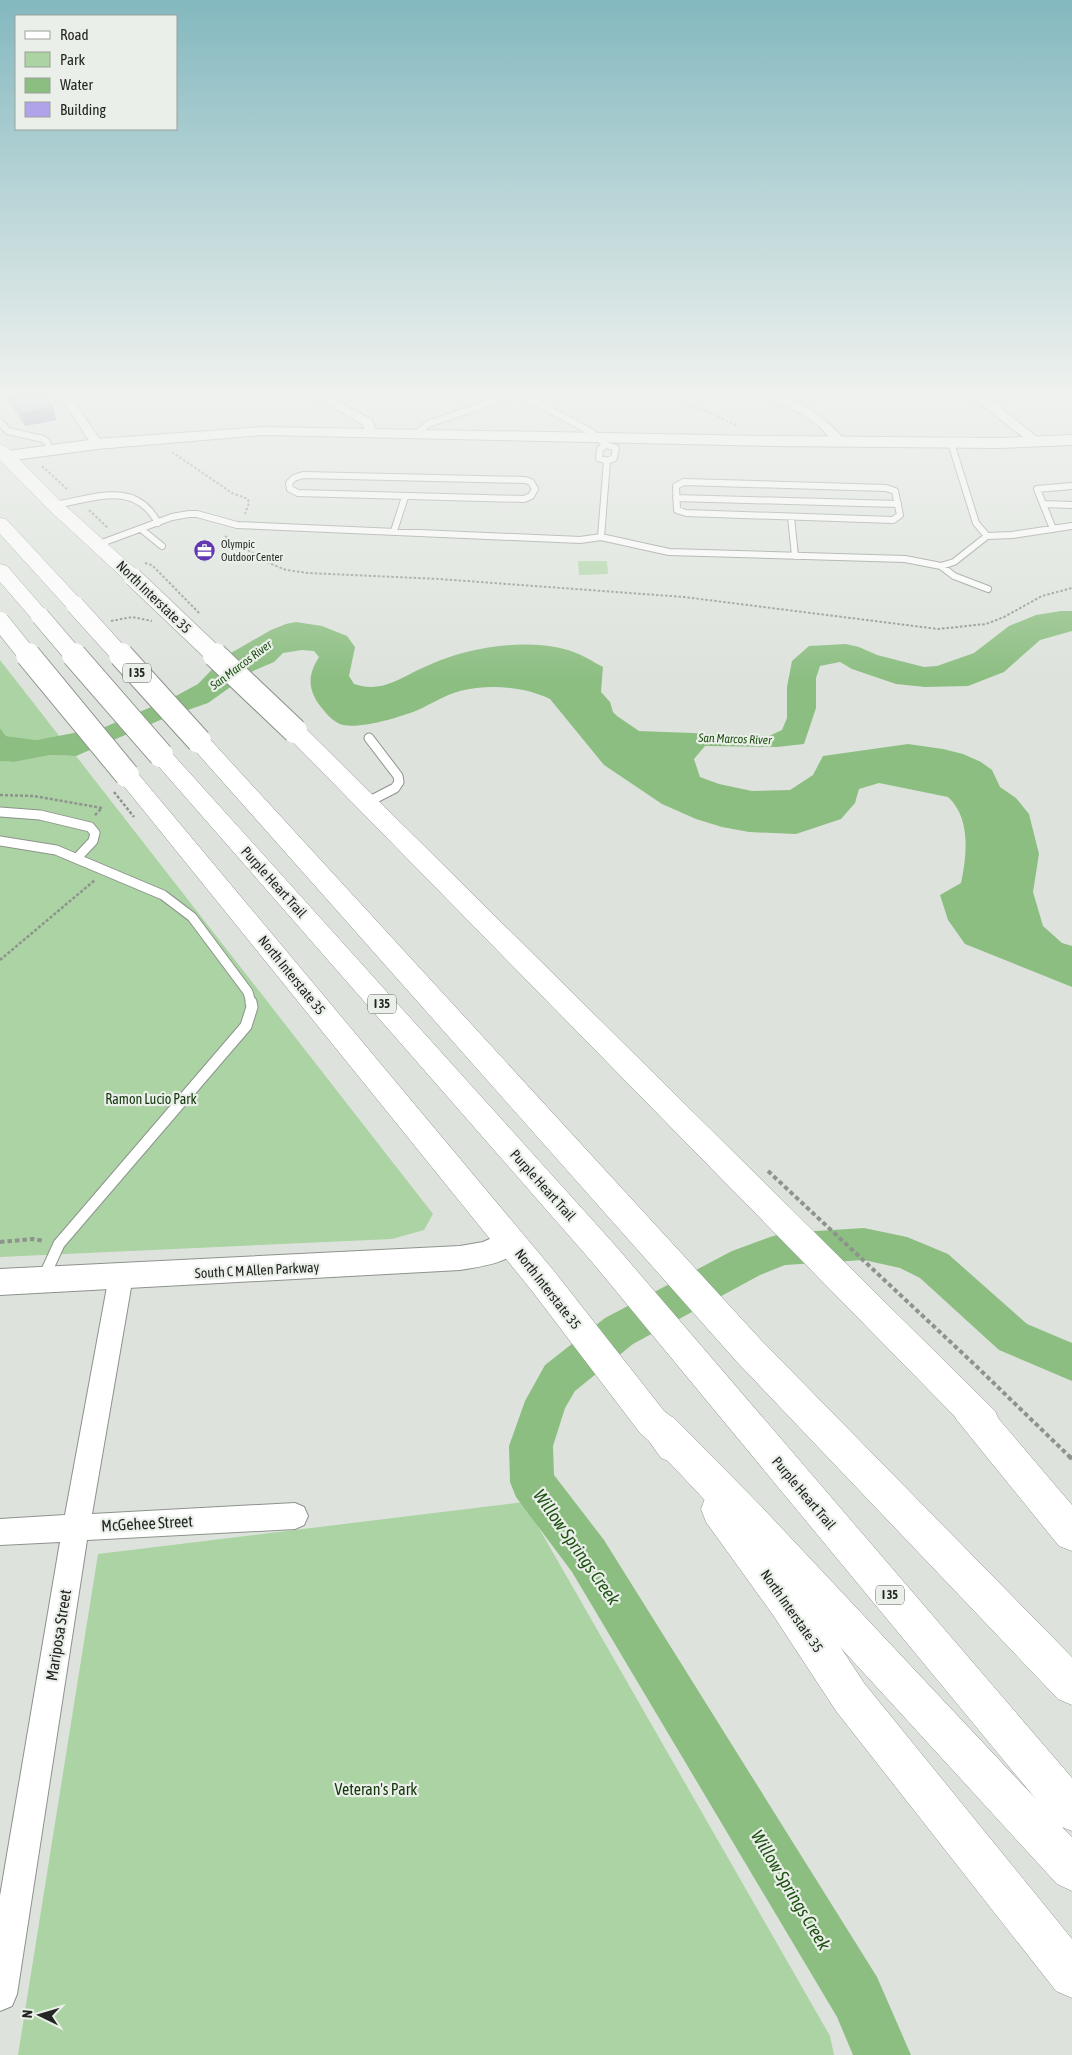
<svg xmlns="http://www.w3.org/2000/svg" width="1072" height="2055" font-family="'Asap Condensed',sans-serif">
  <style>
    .green { fill: #abd3a3 }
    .water { fill: #8cbe81 }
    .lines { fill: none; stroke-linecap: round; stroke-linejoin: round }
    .river { fill: #8cbe81; fill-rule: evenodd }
    .service-far2-casing { stroke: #8d938c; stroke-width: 8 }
    .service-far1-casing { stroke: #8d938c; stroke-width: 11 }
    .service-casing { stroke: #8d938c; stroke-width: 13 }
    .minor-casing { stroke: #8d938c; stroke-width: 2 }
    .tertiary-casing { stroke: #8d938c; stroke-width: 2 }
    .secondary-casing { stroke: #8d938c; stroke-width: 1 }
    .motorway-casing { stroke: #8d938c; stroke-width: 1 }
    .path-far3 { stroke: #8e938d; stroke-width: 2; stroke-dasharray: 2.5 2; stroke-linecap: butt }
    .path-far2 { stroke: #8e938d; stroke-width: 2.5; stroke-dasharray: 3 2; stroke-linecap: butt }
    .path-far1 { stroke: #8e938d; stroke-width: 4; stroke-dasharray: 4.5 3; stroke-linecap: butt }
    .path { stroke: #8e938d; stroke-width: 4.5; stroke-dasharray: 5.5 4; stroke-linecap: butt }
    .service-far2 { stroke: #fff; stroke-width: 6 }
    .service-far1 { stroke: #fff; stroke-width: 9 }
    .service { stroke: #fff; stroke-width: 11 }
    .minor { fill: #fff; fill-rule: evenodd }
    .tertiary { fill: #fff; fill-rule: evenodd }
    .secondary { fill: #fff; fill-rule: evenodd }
    .motorway { fill: #fff; fill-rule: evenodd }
    .secondary-bridge-far1-casing { stroke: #8d938c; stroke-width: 19; stroke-linecap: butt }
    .secondary-bridge-casing { stroke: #8d938c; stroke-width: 26; stroke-linecap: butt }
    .motorway-bridge-far1-casing { stroke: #8d938c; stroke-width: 19; stroke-linecap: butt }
    .motorway-bridge-casing { stroke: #8d938c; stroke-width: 26; stroke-linecap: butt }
    .secondary-bridge-far1 { stroke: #fff; stroke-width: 18 }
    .secondary-bridge { stroke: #fff; stroke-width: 24 }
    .motorway-bridge-far1 { stroke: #fff; stroke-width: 18 }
    .motorway-bridge { stroke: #fff; stroke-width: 24 }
    .wall { fill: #988cc8 }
    .shaded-wall { fill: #7c72a3 }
    .building { fill: #b1a3e9; stroke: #7c72a3 }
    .labels { text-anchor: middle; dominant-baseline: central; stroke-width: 4.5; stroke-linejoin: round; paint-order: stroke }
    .far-poi-label { font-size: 11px; fill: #242623; stroke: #eaf0e9; text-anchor: start }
    .far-water-label { font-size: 12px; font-style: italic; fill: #205115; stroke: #eaf0e9 }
    .shield { fill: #eaf0e9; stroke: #5f635e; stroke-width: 1 }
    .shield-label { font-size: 12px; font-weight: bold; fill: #242623 }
    .street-label { font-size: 14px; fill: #242623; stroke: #eaf0e9 }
    .park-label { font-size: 14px; fill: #14360c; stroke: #eaf0e9 }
    .near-street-label { font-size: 16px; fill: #242623; stroke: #eaf0e9 }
    .near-park-label { font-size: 16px; fill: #14360c; stroke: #eaf0e9 }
    .near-water-label { font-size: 18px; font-style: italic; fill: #205115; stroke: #eaf0e9 }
  </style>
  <rect width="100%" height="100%" fill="#dde3dc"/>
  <path class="green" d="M578 561H607L608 574 579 575Z
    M0 660 60 737 37 740 6 736 0 728Z
    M51 755 76 756 433 1214 424 1230 392 1239 0 1257V761L14 762Z
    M524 1502 830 2036 834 2055H18L98 1554Z"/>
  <path class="water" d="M1061 611H1072V631L1040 640 1004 672 968 686 925 687 896 684 852 669 840 662 820 666 816 678V708L804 744 777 747 705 746 694 759 700 777 719 784 752 791 790 790 813 775 823 756 908 744 943 749 963 754 981 762 992 770 1000 787 1016 798 1029 814 1039 854 1033 892 1043 926 1062 943 1072 946V987L965 944 948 920 940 895 961 883C967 855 971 818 948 797L879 783 859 789 855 803 841 819 796 834 749 832 722 827 696 819 662 804 604 765 550 699C524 686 488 684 460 691 445 695 431 704 418 710 400 717 362 729 343 725 333 723 324 711 318 703 307 686 309 673 319 657L314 651 302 650 283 653 274 662 253 671 208 703 165 718 76 756 51 755 14 762 0 761V728L6 736 37 740 105 727 174 697 198 684 224 657 271 630 286 624 296 622 322 626 347 636 355 647 349 676 354 684C384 694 402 676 429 665 468 647 526 638 568 650 581 654 592 661 603 667L601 692 610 702 613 712 617 716 639 731 769 736 782 730 787 718V687L792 661 809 646 846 644 859 647 877 655 924 667 937 666 974 653 1009 626 1036 615Z"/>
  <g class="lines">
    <path class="river" d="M864 1228 907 1237 948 1254 1027 1324 1072 1343V1381L999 1350 920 1278 900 1268 864 1260 785 1265 760 1275 633 1344 575 1391 565 1408 553 1446 554 1475 604 1540 877 1977 911 2055H853L837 2017 572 1572 516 1497 510 1482 509 1446 525 1401 545 1365 605 1318 732 1251 770 1237 784 1233Z"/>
    <defs>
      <path id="service-far2" d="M0 422 8 431 43 439 47 442 50 450
        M416 434 428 424 519 393 591 432 606 445
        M951 443 976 523 987 536
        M606 445 616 448 614 458 607 461 599 458 600 449Z
        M303 475 525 480 531 482 535 489 531 496 524 499 298 493 290 489 289 483 294 478Z
        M684 482 886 488 895 491 900 515 893 520 686 513 677 510 676 486Z
        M676 498 898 504
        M1043 504 1072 505
        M54 505C93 499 135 479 158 523
        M791 517 795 556
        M141 529 162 546
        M1053 529 1037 489 1072 486
        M394 531 405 497
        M601 537 607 461
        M99 544 172 517 189 514H197L237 525 580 540 601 537 669 552 905 559 941 566 954 576 988 589
        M941 566 954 562 987 536 1012 535 1072 526"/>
      <path id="service-far1" d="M366 803 395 788 399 782 398 776 369 738
        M0 812 40 815 90 827 95 833 93 841 77 858
        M0 841 56 850 163 895 192 917 248 992 251 1003"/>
      <path id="service" d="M43 1279 59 1244 246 1026 252 1007 251 1002"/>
      <path id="minor" d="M58 393H68L103 444 101 447H93Z
        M308 393H322L372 420 377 433 371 437 367 436 363 425Z
        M757 393C787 389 829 418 846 442L840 446 836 445 819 426 797 411Z
        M967 393H980L989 398 1043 442 1037 446 1033 445Z
        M121 1266 129 1269 133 1276 92 1514 295 1503 304 1507 308 1516 304 1525 295 1529 87 1540 17 1994 12 2006 0 2011V1896L60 1542 0 1545V1519L65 1515 109 1276 113 1269Z"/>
      <path id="tertiary" d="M263 427 771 436 999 438 1072 435V445L999 448 771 446 263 435 97 449 7 461 0 457 2 453 7 451 97 439Z
        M511 1229 521 1233 525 1241C515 1263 482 1266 460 1270L0 1295V1269L460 1246 483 1242Z"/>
      <path id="secondary" d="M0 445 6 446 60 501 140 573 143 577 140 581 133 583 126 581 48 509 0 460Z
        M295 724 303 726 995 1411 1000 1422 995 1433 983 1438 971 1433 287 736 284 731 287 726Z
        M127 768 135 770 554 1271 664 1411C677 1420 684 1432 691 1446L685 1458 673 1463 661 1458 649 1441 640 1433 532 1291 119 780 116 775 119 770Z
        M719 1491 732 1496 801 1587 864 1683 1072 1939V1998L1056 1991 836 1711 773 1615 706 1522 701 1509 706 1496Z"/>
      <path id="motorway" d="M0 518 6 519 82 601 85 605 82 609 75 611 68 609 0 534Z
        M0 564 7 566 47 612 50 616 47 620 40 622 33 620 0 582Z
        M199 734 207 736 761 1340 1072 1657V1705L1058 1699 737 1362 191 746 188 741 191 736Z
        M161 748 169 750 614 1244 1072 1778V1831L1062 1827 1072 1837V1891L1057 1884 733 1530 649 1441 644 1429 649 1417 661 1413 673 1417 759 1504 1035 1798 592 1262 153 760 150 755 153 750Z
        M968 1392 980 1397 1072 1505V1551L1059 1546 956 1419 951 1408 956 1397Z"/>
    </defs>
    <use href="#service-far2" class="service-far2-casing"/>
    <use href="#service-far1" class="service-far1-casing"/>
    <use href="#service" class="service-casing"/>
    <use href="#minor" class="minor-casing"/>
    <use href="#tertiary" class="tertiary-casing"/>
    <use href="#secondary" class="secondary-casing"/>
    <use href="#motorway" class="motorway-casing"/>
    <path class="path-far3" d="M664 393 737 425
      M172 452 232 493 248 499 249 503 245 514
      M42 466 68 490
      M89 510 108 528
      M225 536 269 563 286 570 308 573 439 579 684 597 938 629 986 624 1004 617 1042 596 1072 588
      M145 563 152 565 200 614
      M111 621 132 617 152 621"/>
    <path class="path-far2" d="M114 792 134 817
      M0 795 34 796 102 808 94 816
      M0 960 95 880"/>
    <path class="path-far1" d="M768 1171 974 1364 1071 1458
      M0 1242 33 1239 44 1241"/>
    <path class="path" d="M1069 1456 1072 1459"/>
    <use href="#service-far2" class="service-far2"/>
    <use href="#service-far1" class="service-far1"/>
    <use href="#service" class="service"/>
    <use href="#minor" class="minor"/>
    <use href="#tertiary" class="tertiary"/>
    <use href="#secondary" class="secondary"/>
    <use href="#motorway" class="motorway"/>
    <defs>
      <path id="secondary-bridge-far1" d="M133 577 217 657
        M0 621 29 657"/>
      <path id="secondary-bridge" d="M28 655 127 775
        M215 655 295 731"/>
      <path id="motorway-bridge-far1" d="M75 605 122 657
        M40 616 75 657"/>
      <path id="motorway-bridge" d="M74 655 161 755
        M121 655 199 741"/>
    </defs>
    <use href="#secondary-bridge-far1" class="secondary-bridge-far1-casing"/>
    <use href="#secondary-bridge" class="secondary-bridge-casing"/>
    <use href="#motorway-bridge-far1" class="motorway-bridge-far1-casing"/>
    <use href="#motorway-bridge" class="motorway-bridge-casing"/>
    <use href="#secondary-bridge-far1" class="secondary-bridge-far1"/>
    <use href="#secondary-bridge" class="secondary-bridge"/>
    <use href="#motorway-bridge-far1" class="motorway-bridge-far1"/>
    <use href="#motorway-bridge" class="motorway-bridge"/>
  </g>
  <path class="wall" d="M6 392H43L53 406 56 420 25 426 7 398Z"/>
  <path class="shaded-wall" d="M53 406 56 420 25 426 22 413Z"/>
  <path class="building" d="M9 392H43L53 406 22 413Z"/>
  <linearGradient id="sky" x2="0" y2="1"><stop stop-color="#83b8bf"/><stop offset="0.58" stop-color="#f0f2ef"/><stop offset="1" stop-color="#f0f2ef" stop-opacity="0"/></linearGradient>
  <rect width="1072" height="680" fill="url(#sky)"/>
  <defs>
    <symbol id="office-disc" viewBox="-11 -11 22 22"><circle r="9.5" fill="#6039b1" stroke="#eaf0e9"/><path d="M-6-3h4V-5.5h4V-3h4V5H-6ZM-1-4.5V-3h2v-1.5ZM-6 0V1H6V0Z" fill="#fff"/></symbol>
  </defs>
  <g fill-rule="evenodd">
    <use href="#office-disc" x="192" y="538" width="25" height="25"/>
  </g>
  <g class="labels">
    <g class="far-poi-label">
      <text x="221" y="544">Olympic<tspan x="221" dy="13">Outdoor Center</tspan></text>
    </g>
    <g class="far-water-label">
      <text transform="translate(241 665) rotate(-37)">San Marcos River</text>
      <text transform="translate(735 739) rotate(2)">San Marcos River</text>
    </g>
    <g class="shield">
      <rect x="123" y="663.5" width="28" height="19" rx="4"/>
      <rect x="368" y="994.5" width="28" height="19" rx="4"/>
      <rect x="876" y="1585.5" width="28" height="19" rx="4"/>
    </g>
    <g class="shield-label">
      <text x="137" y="673">I 35</text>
      <text x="382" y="1004">I 35</text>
      <text x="890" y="1595">I 35</text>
    </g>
    <g class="street-label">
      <text transform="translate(154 597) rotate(44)">North Interstate 35</text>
      <text transform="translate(274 882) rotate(48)">Purple Heart Trail</text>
      <text transform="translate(292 975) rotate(51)">North Interstate 35</text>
      <text transform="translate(543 1185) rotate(48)">Purple Heart Trail</text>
      <text transform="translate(257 1270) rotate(-3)">South C M Allen Parkway</text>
      <text transform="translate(548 1289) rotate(52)">North Interstate 35</text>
      <text transform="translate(804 1493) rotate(50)">Purple Heart Trail</text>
      <text transform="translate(792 1611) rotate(55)">North Interstate 35</text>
    </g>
    <g class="park-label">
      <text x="151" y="1099">Ramon Lucio Park</text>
    </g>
    <g class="near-street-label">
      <text transform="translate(147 1523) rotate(-3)">McGehee Street</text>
      <text transform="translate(58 1635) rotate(-81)">Mariposa Street</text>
    </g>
    <g class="near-park-label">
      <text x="376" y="1789">Veteran's Park</text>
    </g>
    <g class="near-water-label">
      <text transform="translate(577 1547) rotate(55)">Willow Springs Creek</text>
      <text transform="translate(791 1890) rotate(59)">Willow Springs Creek</text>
    </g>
  </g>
  <rect x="15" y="15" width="162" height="115" fill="#eaf0e9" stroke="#9b9f9a"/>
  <rect x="25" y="31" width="25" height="8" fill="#ffffff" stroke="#9b9f9a"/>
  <text x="60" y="40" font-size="15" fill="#242623">Road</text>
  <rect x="25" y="52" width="25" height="15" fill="#abd3a3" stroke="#9b9f9a"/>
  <text x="60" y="65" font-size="15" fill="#242623">Park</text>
  <rect x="25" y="78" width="25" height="15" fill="#8cbe81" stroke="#9b9f9a"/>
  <text x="60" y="90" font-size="15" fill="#242623">Water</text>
  <rect x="25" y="102" width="25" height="15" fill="#b1a3e9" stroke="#9b9f9a"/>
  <text x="60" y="115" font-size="15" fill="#242623">Building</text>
  <g transform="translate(40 2015) rotate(275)" stroke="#eaf0e9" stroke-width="4" paint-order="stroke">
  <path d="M0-4L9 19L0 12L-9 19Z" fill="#242623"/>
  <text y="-8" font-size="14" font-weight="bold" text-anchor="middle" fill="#242623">N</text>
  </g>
</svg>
